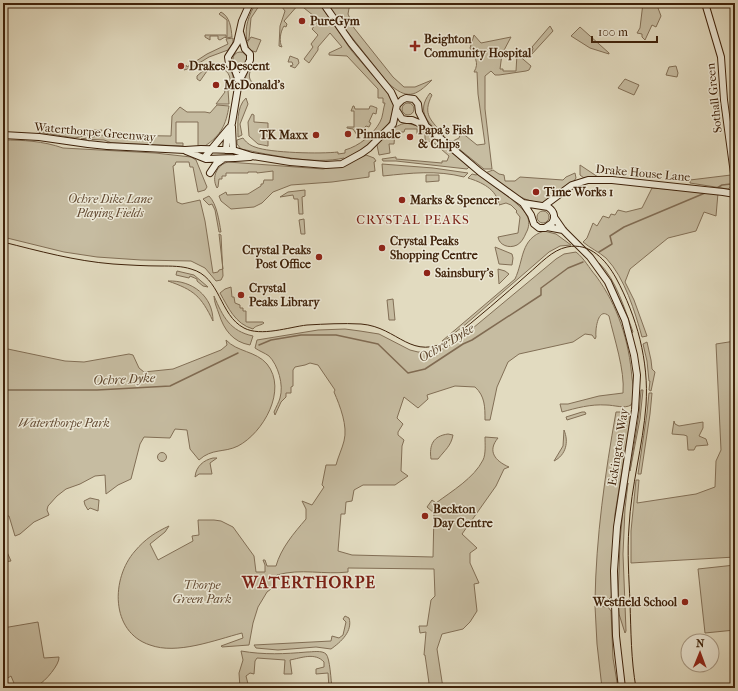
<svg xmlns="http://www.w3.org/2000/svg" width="738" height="691" font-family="'IM FELL French Canon',serif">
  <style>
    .green { fill: #c6bca1; stroke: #826f56 }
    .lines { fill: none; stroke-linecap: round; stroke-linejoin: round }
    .stream { stroke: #806b52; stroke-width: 1.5 }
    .secondary-casing { stroke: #3f220a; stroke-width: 8 }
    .secondary { stroke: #ece8d6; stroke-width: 6 }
    .tram { stroke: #3f220a; stroke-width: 1 }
    .poi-dot { fill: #8f2418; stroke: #ece8d6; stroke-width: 1.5 }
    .labels { text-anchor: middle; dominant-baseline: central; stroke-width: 3; stroke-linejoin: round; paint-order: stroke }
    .poi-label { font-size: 12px; font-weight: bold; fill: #3f220a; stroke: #ece8d6; text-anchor: start }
    .street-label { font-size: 12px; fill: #3f220a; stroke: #ece8d6 }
    .park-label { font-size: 12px; font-style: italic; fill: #614830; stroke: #ece8d6 }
    .neighbourhood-label { font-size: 13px; letter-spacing: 1px; fill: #7a1f14; stroke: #ece8d6 }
    .water-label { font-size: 13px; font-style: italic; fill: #5f472e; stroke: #ece8d6 }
    .district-label { font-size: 16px; font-weight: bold; letter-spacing: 1px; fill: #7a1f14; stroke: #ece8d6 }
  </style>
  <rect width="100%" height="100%" fill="#e2dbc0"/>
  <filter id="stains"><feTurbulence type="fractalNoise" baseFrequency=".005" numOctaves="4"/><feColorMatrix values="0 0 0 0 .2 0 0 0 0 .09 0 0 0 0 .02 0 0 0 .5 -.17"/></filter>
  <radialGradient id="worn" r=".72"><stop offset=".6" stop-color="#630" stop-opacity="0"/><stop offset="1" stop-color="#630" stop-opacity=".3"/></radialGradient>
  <path class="green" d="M256 3H261L251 18 249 39 247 41C244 28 249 14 256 3Z
    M286 3H319L351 50 392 98C403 123 364 150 345 159L344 158C314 165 271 155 241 149L237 144V140L243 138C246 142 249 145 255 147 270 153 321 154 338 152V154L345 153V150C359 146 373 135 380 122 383 117 383 109 385 103H383V98H378V89L347 56 329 55V53L342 47 330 33 318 47V50L309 63 304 59 313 47 311 44 318 35 312 29 319 20 299 4 284 21 287 24 286 27 284 26C280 32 279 42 282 47L279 46 280 26 285 11 282 7Z
    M327 3H350L348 14 354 28 393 77 404 87H415L432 80C415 97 407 100 388 83L339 21Z
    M643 3H653L658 8 661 16 656 27 652 25 645 40 642 37V34L637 33 640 28Z
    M221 12C230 17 231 27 232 37L226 38 225 37 220 40 218 39V36H210V40L205 37V35H226V37H227V20L219 14Z
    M550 26 553 31 531 55 533 48 532 47Z
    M580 27 609 53V54L590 48 571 36Z
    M474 35 481 43 511 37 502 54 500 69H503V71H516L517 54 531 66 529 70 526 71 499 75H495L491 71 485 76V109L492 169H484L448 140 453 141 459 138 461 132 477 145 485 144 478 94 477 72H474C480 62 474 57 470 48Z
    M251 37 261 40 256 52 249 50 247 43Z
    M233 38V43L228 50 209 57 191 68 184 70 186 65 187 67 207 54 228 44 226 39Z
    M233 59a7 7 0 1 1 14 0a7 7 0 1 1-14 0Z
    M290 56 298 59 299 63 295 68 290 66 293 65 292 62H288Z
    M215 64V66L207 71 200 81 197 79V76L205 69Z
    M217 64C227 64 235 72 233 82H230C231 73 224 68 216 66Z
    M263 64 264 65 251 69C248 76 249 81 255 84H249L245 80C247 69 253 65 263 64Z
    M676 66 678 73 677 77 666 75 669 67Z
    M625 79 639 85 634 95 618 88Z
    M230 82 232 83 230 90H228L229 104H216L225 92 224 90Z
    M430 93 432 95C422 115 431 120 444 135L443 136C429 124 415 112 430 93Z
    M246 98 248 104 240 124 242 135 238 137C238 125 236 107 246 98Z
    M402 109a6 6 0 1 1 12 0a6 6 0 1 1-12 0Z
    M217 105 229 106C226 125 221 135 205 146H198V122H176V143H183V146L112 143 104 140 81 139 103 135 171 136 172 116 180 107 187 112H205L210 113Z
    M353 106H354L355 109H369L370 106H372L377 108 376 114 373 113 369 122 371 123 369 127 366 126 357 135 353 129 347 128V127H354V111H351Z
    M252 114 254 115V122L268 123V146L258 144 249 136 248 122Z
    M406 123 418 126 426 131 469 167 467 169 396 161H383L382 159 396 157V159L442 163V161H447L449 156 433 142 425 141V134H417V129H405L404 132H395L394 144H389L390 153 379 155 377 145C385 136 394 125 406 123Z
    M38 126 68 130H102L101 132 75 138 37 132Z
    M3 140C23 140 43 141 63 148L155 153 191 157 196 160 207 187 205 190 198 192 193 167H190L189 162H176L175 165 173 166 177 202 182 204 200 200 205 221 213 273 218 272 219 270 223 269 219 234 221 235 223 276 221 280 216 281 205 268 191 261 141 260 97 257 64 252 3 237Z
    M366 155 374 158 376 161 374 162 375 171 369 172V177L332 182 291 185 273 192 262 203 254 207 231 209 221 201 219 196 226 192 227 195 248 194 261 186V184H263L264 180H273V171L257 173V172H248V173H226V176H222V179H219L218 187 217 188C211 177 217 165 228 162L323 169 347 164Z
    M382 164 433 168 468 173 464 177C437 170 411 173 383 176Z
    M580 165 598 177 584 178 580 175Z
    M493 170 499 174 504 175 505 181H515L520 177 563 180 566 177 575 173 576 178 574 181 543 203C521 202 502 186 485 173Z
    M472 174 476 175 478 174C489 183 523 205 527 216 530 221 529 228 526 233 524 238 521 243 517 245 509 249 499 245 498 237L518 233 520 217 516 212 517 211 511 205 506 203 499 205C497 189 481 182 468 178Z
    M426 175H439V181L426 182Z
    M731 175 732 186 728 189 690 183V180Z
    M652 188 718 193 716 216 704 212 696 231 668 238 630 269 625 282 634 300 647 336 642 337C635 312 625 278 606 258 599 252 590 248 583 242L587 238 593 223 597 226 603 216 609 218 611 214 615 215 618 210 626 212 642 208Z
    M305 190V196L302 197 303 214H299L298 199H294L293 195 280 197 288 192Z
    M209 196C217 204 219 221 221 232H219L215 210 212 204 209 205 203 199Z
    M537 217a6 6 0 1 1 12 0a6 6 0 1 1-12 0Z
    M304 219 305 234H301L299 220Z
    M544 231 556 234 571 245 560 246 549 252 466 324 447 339 442 341 515 279C524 260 520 239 544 231Z
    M495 247 512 254 513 258 512 265 499 264Z
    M576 252C584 258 589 268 596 276 618 306 629 341 632 378 633 386 636 398 631 405 625 409 614 405 606 405 591 404 576 408 562 412L560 404H568L599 396 623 393C625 370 614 338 609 316 598 306 595 330 596 337L595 339 592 335 585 334 573 342 519 354 508 362 497 387 490 420H485C485 407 485 396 475 387L455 386 427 395 428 399 418 408 404 397 397 418 403 424 398 432V435L404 440 402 446 401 471 408 476 395 485H363L354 490 352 501 346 502 345 514H341L338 551 352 555 433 557 434 513 427 507 432 500 436 503C452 491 474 478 483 460 486 454 485 444 485 437L498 438C487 451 495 461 509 467L504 469 496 486 462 534 477 548 470 553V563L479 583 474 584 477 611 470 622 463 629 442 634 437 649 443 688H425L424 686 429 683 425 655H424L426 632 420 633 419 626H427L431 600 435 596 434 569 348 568V572C324 575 301 568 277 575L271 589 267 592 258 607 253 623 249 645 222 647 221 646 243 638 242 633C215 640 177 655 150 645 110 632 111 578 135 551 145 539 156 532 169 526L165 532 150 544 158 560 193 541 192 536 199 535 198 520H214L221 521 233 527 254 556 256 572H265V565L263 560H265L267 566H276C281 548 294 533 306 519V509L302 501 312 505 324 487 322 485 326 465H336C338 457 342 449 344 441 348 426 340 406 334 392L335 390 318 365 310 363 305 365 295 367 293 370V386L291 387V393H286V397L281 402 275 415 274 412C276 407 279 402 280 398 284 385 278 365 269 356 265 353 259 351 255 348L257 340 318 330 345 329 360 331 379 334 410 350 418 352H435L455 343 556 259 564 254Z
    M599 263C616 279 625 310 633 332L632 333 609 280Z
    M498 269 505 271 509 274 499 284Z
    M177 271 194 275 208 287 203 286 197 281V279L190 276 189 278 176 275Z
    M168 281C192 280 213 296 213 321 201 296 194 290 168 281Z
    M231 287 232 297H234L235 303 240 305V308H243V311H246V322H263L264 323C260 326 256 325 253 329 235 324 228 307 220 293L225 289Z
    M214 296C223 317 230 331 253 336L250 345C233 342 224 330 219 314 217 308 214 302 214 296Z
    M393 299 395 320H389L387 300Z
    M226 340C237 352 256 351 267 364 288 390 263 433 238 446 224 453 212 448 199 460L190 449 187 430 175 429 170 438 144 437 140 444 131 479 118 485 106 494 105 475 95 476 80 484 66 489 57 496 48 506 47 510 49 515 34 522 20 534 15 536 9 516H3V348L65 361 84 362 129 354 133 355 139 368 144 372 173 369 221 350 227 345Z
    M735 341V557L631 563V531L636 480H639L637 503 696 494 715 487 716 461 721 450 716 344Z
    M647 342 651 360 652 369 655 372 651 391 649 390 650 381H649L647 361 643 344Z
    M641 390H643L640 419 630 471 639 414Z
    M649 393H652L650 414 641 474H638L647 413Z
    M582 412H585L586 414 567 420 566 417Z
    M616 412H625L630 416V421L615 514 612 566V593L611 597 607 601H595C596 537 605 474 616 412Z
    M674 421 675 424 679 426 703 422V428L699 436 706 439 708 445 696 446 694 450H688L687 436 684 435 672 434Z
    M564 430C569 442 566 455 554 461L563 446Z
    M448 434 453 435C451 446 445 450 438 459H431C429 445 433 436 448 434Z
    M157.5 457a4.5 4.5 0 1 1 9 0a4.5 4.5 0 1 1-9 0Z
    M213 458H217L210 463 212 474H199L195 477C196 466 204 460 213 458Z
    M628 483 625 509 623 554 626 631 625 633 619 614 618 600 620 542 623 509Z
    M90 498 99 500 98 511 90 508 88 510 85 505 84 501Z
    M3 547 7 552 11 561 3 562Z
    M735 565V630L705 633 698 569Z
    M595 606 608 607 611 611 613 658 618 688H602L597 644Z
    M345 616 349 618C353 631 341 642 331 649L316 647 278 650 256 648 254 645 331 641 332 636 339 638 343 635 346 622 343 619Z
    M38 622 44 658 59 657C60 664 45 682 38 685 32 688 23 688 16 688L11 676 3 681V628Z
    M241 651C264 655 285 654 307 652 312 652 322 650 326 654 330 658 331 681 332 688H329L328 673 316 674V669L324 667V662C315 652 301 658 290 660L292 674H284L285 660 257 658 255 661 254 674 250 673 246 676 249 688H240L239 673 243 660Z"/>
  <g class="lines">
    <path class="stream" d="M717 188 722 185 731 184
      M599 252 612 244 610 236 624 227 705 193
      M259 345 271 340 301 335H336L378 344 408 373 425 369 463 344 472 340 541 295V288L568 268 583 262
      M3 390H97L170 386 238 353"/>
    <defs>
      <path id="secondary" d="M323 3 351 43 391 92 397 105
        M705 3 721 57 724 100 735 181 734 194
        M239 81 235 70 229 64 228 57 237 43 242 21 250 3
        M397 111 402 119 407 120H412L426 126 480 172 523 203 531 215 534 224 539 228H545L552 223C556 217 554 211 548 207L523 203
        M232 127 233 150
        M3 135 39 137 88 144 107 146 185 150 201 149 233 150 252 156 290 162 326 165 342 164 362 153 369 148 393 124 397 105 402 100 406 98 414 99 418 104 419 112 426 126
        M226 150 227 138 232 123 239 81 250 60V54L245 49 240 32
        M186 151 206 159 235 158 250 157
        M204 158 229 128
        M210 173 216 164 223 159
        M545 205 572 185 588 180H612L723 192 735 194
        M554 217 563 230 590 257 608 282 625 320 634 355 637 375 635 410 617 527 614 571 616 636 622 688
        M547 227 563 230"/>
    </defs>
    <use href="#secondary" class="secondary-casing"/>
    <use href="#secondary" class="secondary"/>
    <path class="tram" d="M3 242C39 251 75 261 113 264 129 265 145 266 161 266 171 266 182 266 191 269 221 277 219 315 244 328 261 337 289 327 307 325 325 324 343 323 361 324 399 327 411 363 451 339 478 318 503 296 528 274 540 264 552 250 567 247 590 242 606 260 616 278 637 317 649 361 646 405 643 446 631 486 629 527 627 552 629 578 630 603 631 631 631 660 636 688"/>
  </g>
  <g class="poi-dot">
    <circle cx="302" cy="21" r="4"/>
    <path d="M413 40h4v4h4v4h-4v4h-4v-4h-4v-4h4z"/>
    <circle cx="181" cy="66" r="4"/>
    <circle cx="216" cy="85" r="4"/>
    <circle cx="348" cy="134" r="4"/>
    <circle cx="316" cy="135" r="4"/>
    <circle cx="410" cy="137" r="4"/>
    <circle cx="536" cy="192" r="4"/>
    <circle cx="402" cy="200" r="4"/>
    <circle cx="382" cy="248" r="4"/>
    <circle cx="319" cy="257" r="4"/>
    <circle cx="427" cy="273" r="4"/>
    <circle cx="241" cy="295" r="4"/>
    <circle cx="425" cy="516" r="4"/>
    <circle cx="685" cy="602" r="4"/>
  </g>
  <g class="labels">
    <g class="poi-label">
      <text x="310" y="21">PureGym</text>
      <text x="424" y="39">Beighton<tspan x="424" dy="14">Community Hospital</tspan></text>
      <text x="189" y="66">Drakes Descent</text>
      <text x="224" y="85">McDonald's</text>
      <text x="418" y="130">Papa's Fish<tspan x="418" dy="14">&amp; Chips</tspan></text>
      <text x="356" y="134">Pinnacle</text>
      <text x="308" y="135" text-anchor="end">TK Maxx</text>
      <text x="544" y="192">Time Works 1</text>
      <text x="410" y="200">Marks &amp; Spencer</text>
      <text x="390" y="241">Crystal Peaks<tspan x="390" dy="14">Shopping Centre</tspan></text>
      <text x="311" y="250" text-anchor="end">Crystal Peaks<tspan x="311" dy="14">Post Office</tspan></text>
      <text x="435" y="273">Sainsbury's</text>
      <text x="249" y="288">Crystal<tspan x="249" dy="14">Peaks Library</tspan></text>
      <text x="433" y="509">Beckton<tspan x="433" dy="14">Day Centre</tspan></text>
      <text x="677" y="602" text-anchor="end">Westfield School</text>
    </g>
    <g class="street-label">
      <text transform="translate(714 98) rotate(-96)">Sothall Green</text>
      <text transform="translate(95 132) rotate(5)">Waterthorpe Greenway</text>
      <text transform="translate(643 173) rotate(5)">Drake House Lane</text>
      <text transform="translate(618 447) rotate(-81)">Eckington Way</text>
    </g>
    <g class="park-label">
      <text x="110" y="199">Ochre Dike Lane<tspan x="110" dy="14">Playing Fields</tspan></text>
      <text x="64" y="423">Waterthorpe Park</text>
      <text x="202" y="585">Thorpe<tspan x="202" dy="14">Green Park</tspan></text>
    </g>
    <g class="neighbourhood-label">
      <text x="413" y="219">CRYSTAL PEAKS</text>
    </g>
    <g class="water-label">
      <text transform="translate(446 343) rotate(-31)">Ochre Dyke</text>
      <text transform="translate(124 379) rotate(-3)">Ochre Dyke</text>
    </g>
    <g class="district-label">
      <text x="309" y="582">WATERTHORPE</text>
    </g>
  </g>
  <rect width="738" height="691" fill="none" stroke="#e2dbc0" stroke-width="16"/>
  <rect x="4" y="4" width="730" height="683" fill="none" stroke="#3f220a" stroke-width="2"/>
  <rect x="8" y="8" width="722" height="675" fill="none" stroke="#3f220a"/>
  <g transform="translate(700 653) rotate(1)"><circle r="19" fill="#ece8d6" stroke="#a79984"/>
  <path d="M0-3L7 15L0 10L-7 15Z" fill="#8f2418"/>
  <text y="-6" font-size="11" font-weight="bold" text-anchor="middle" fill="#3f220a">N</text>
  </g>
  <path d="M592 36v6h65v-6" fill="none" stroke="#3f220a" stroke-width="2"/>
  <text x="598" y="36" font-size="12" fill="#3f220a" stroke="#ece8d6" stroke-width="3" paint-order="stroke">100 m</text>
  <rect width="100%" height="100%" filter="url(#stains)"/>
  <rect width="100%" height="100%" fill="url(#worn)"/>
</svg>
